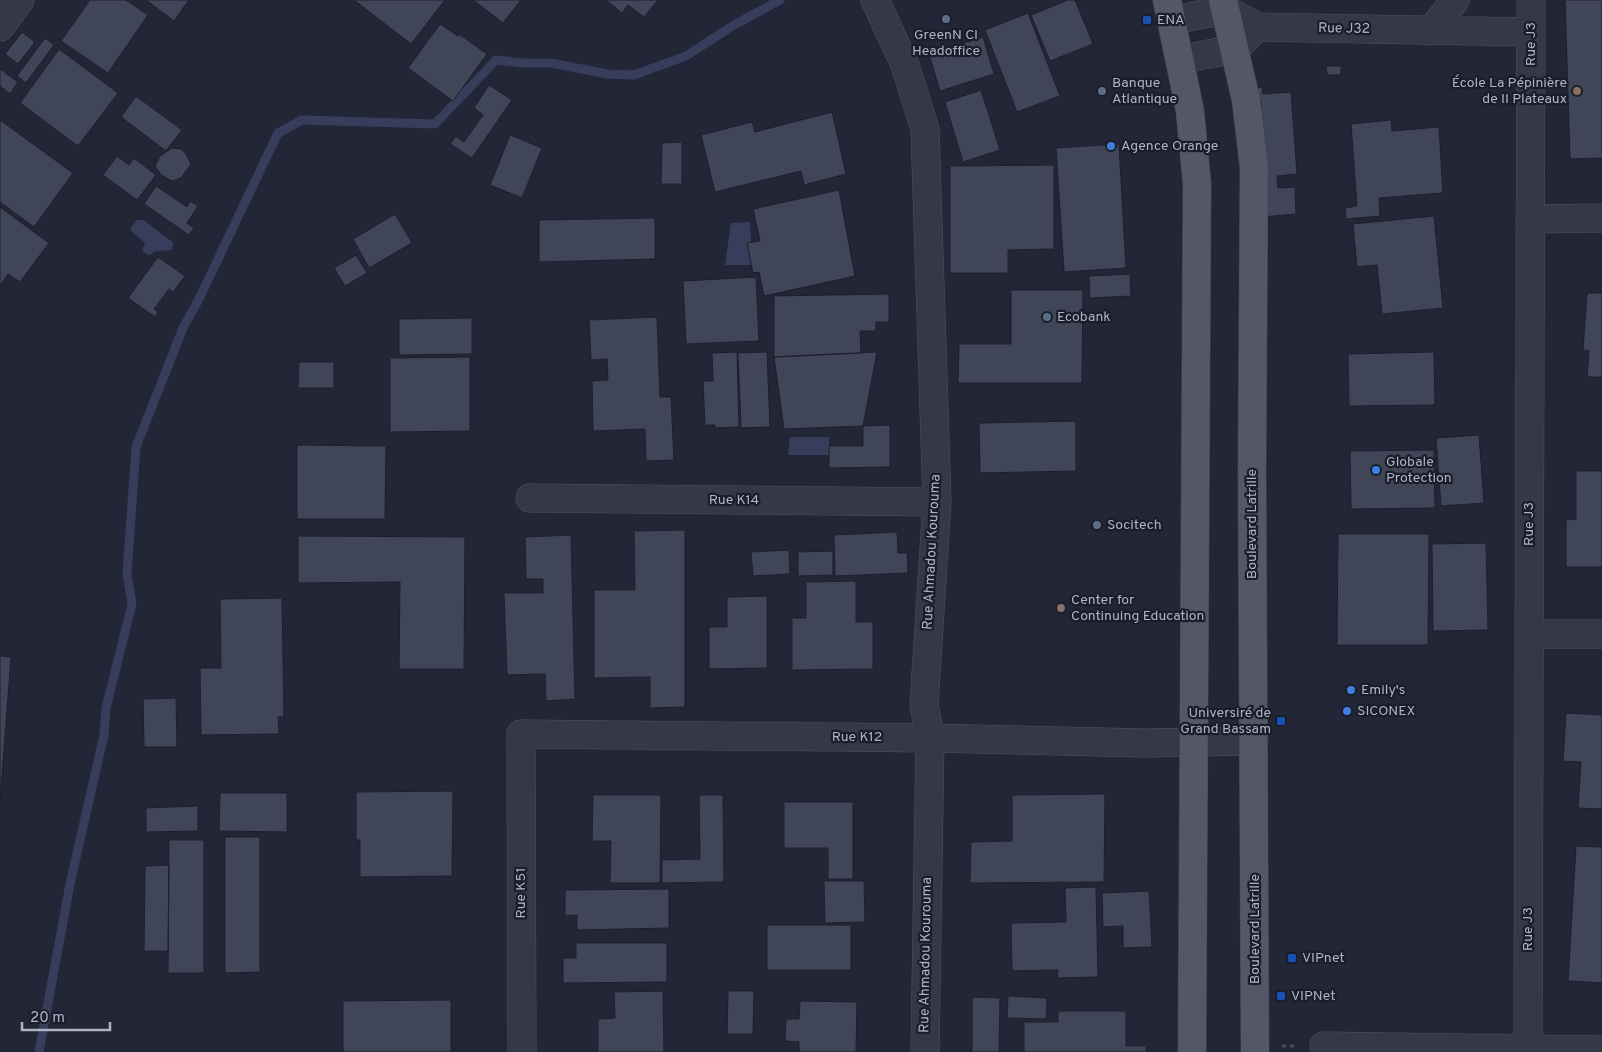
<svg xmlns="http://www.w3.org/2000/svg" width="1602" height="1052" font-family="Overpass,sans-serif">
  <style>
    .water { fill: #363e5c }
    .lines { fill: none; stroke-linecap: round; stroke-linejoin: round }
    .stream { stroke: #363e5c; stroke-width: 9 }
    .building { fill: #404557; stroke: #1c202d }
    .minor-casing { stroke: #4f5361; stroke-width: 29 }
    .major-casing { stroke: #3e4250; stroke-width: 29 }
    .path { stroke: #435056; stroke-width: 3; stroke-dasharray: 4 4; stroke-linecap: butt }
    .minor { stroke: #353846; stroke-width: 28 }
    .major { stroke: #535767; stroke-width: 28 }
    .service-dot { fill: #5c6f8a; stroke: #1a1e2b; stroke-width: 2 }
    .transit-dot { fill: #1a4fb4; stroke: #1a1e2b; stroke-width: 2 }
    .education-dot { fill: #8d6e63; stroke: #1a1e2b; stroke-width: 2 }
    .shop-dot { fill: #3f7fe0; stroke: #1a1e2b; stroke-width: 2 }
    .labels { text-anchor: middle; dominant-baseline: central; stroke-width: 4.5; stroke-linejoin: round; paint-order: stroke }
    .poi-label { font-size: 14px; fill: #afb3c3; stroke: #1a1e2b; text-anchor: start }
    .street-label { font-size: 14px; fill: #afb3c3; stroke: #1a1e2b }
  </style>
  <rect width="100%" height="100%" fill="#222636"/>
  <path class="water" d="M136 220H143L174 243 171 250 156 251 149 255 142 251 145 243 130 230Z
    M750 222 752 265H725L731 223Z
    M790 437H829V455H788Z"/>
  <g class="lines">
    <path class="stream" d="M39 1052 70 884 104 735 106 708 132 604 127 574 136 447 183 328 199 299 278 133 302 120 435 124 496 60 523 63H551L607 74 634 75 686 56 734 25 780 0"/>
  </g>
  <path class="building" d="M90 0H126L148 15 108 73 61 41Z
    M146 0H189L174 21Z
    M354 0H445L411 44Z
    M473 0H521L503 23Z
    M606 0H658L644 17 628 5 622 13Z
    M1068 0H1075L1093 44 1050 61 1031 15Z
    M1565 0H1602V158L1570 159Z
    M1028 13 1060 96 1017 112 985 30Z
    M440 24 458 36 459 34 487 54 453 101 408 68Z
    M22 32 35 42 18 64 5 54Z
    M983 37 994 74 940 91 929 54Z
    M45 38 54 45 26 83 17 76Z
    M59 49 118 93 78 146 20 103Z
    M1326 66H1341V75H1327Z
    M0 69 18 82 10 94 0 86Z
    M489 85 512 100 472 158 450 144 456 136 464 142 483 115 474 108Z
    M1262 87 1263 94 1291 92 1297 174 1277 176 1278 188 1295 187 1296 214 1261 217V101L1249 102 1248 89Z
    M981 90 1000 150 963 162 945 102Z
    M136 96 182 130 166 151 121 117Z
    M832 112 846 174 804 185 801 171 715 192 701 135 752 122 755 132Z
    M0 120 73 173 34 227 0 202Z
    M1391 120 1392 131 1439 127 1443 193 1379 198 1380 216 1346 219 1345 208 1357 206 1351 124Z
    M510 135 542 148 522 198 490 185Z
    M682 142V184H661L662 143Z
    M1119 144 1126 268 1064 272 1056 148Z
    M172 148 181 149 186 154 191 164 181 178 172 181 161 175 155 166 160 156Z
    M117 156 129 165 134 158 156 175 137 200 103 175Z
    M1054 165V249L1008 250V273H950V166Z
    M156 186 187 207 190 201 198 206 187 223 194 228 189 235 144 204Z
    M839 190 855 276 764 296 759 272 753 273 747 243 760 241 753 209Z
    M0 207 49 243 20 282 8 274 0 286Z
    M395 214 412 243 369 268 353 239Z
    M1434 216 1443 308 1382 314 1377 265 1357 267 1353 224Z
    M655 218V259L539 262V220Z
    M356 255 367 273 345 286 334 268Z
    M158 257 185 276 173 292 169 289 154 309 158 312 155 317 128 298Z
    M1130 274 1131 296 1090 298 1089 276Z
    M756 277 759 341 686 344 683 281Z
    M1011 290H1083L1082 383H958L959 344H1011Z
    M1587 293H1602V377H1587L1589 351 1583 350Z
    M889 294V322H876V331H860L861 353 774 357V296Z
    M657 317 660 397H671L674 460 646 461 645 429 593 431 592 381 608 380 607 359 591 360 589 320Z
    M472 318V354L399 355V319Z
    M737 352 739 427 715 428V425H705L703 381H713L712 353Z
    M767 352 770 427 741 428 738 353Z
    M877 352 863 426 784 429 774 357Z
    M1434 352 1435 405 1349 406 1348 354Z
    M470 357V431L390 432V358Z
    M299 362H334V388H298Z
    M1076 421V471L980 473 979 423Z
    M890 425V467L829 468V446H863V426Z
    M1479 435 1484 503 1441 506 1436 438Z
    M297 445 386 446 385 519H297Z
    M1434 450 1435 508 1351 509 1350 451Z
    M1576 471H1602V567H1566V520L1576 519Z
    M685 530V707L650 708V677L594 678V590H635L634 531Z
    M897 532 898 553H907L908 573 835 576 834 535Z
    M1338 534H1429L1428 645H1337Z
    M571 535 575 699 546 701 545 674 507 675 504 593H543V579H526L525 537Z
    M298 536 465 537 464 669H399L400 582 298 583Z
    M1486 543 1488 630 1433 631 1432 544Z
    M789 550 790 574 753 576 751 552Z
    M833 551V575L798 576V552Z
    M856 581V622H873V669L792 670V618H806V582Z
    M767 596V668L709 669V627H727V597Z
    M282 598 284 717H278L279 734 201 735 200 668H221L220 599Z
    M0 656 11 657 0 803Z
    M176 698 177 747H144L143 699Z
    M1566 713 1602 715V809L1578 808 1581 762 1563 761Z
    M453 791 452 876 360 877V840H356V792Z
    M220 793H287V832L219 831Z
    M1105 794 1104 882 970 883 971 842 1012 841V795Z
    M593 795H661L660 883H610L611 841H592Z
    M699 795H723L724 882 662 883V860L700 859Z
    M784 802H853V879H828V848H784Z
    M198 806V831L146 832V808Z
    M225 837H260V972L225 973Z
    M169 840H204V973H168Z
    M1576 846 1602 847V983L1568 981Z
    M169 865 168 951H144L145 866Z
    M824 881H864L865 922 825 923Z
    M1096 887 1098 977 1057 978 1058 970 1012 971 1011 923 1066 922 1065 888Z
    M669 889V928L577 930V915L565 916V890Z
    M1149 891 1152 947 1123 948V926L1103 927 1102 893Z
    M767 925H851V970H767Z
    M576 943H667V982L563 983V958H576Z
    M663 991 664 1052H598V1019L615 1018 614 992Z
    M728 991H754L753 1034H727Z
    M1008 996 1047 998 1046 1019 1007 1018Z
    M972 997 1000 998 999 1052H972Z
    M451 1000V1052H343V1001Z
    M800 1001 857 1002 856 1052H799V1042L785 1041 786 1019H799Z
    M1058 1011H1126V1046H1146V1052H1024V1022H1058Z"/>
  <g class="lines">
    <defs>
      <path id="minor" d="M875 0 905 65 925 129 937 502 924 705 930 738 925 1052
        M1173 20 1226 10 1258 27 1531 32
        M0 27 20 0
        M1431 31 1455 0
        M1181 59 1236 49 1251 33
        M1530 219 1602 218
        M530 498 937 502
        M1529 634H1602
        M1324 1046 1602 1050
        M1528 1049 1531 0
        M522 1052 521 734 930 738 1145 743 1254 741"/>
      <path id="major" d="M1167 0 1190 111 1197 184 1192 1052
        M1223 0 1246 100 1254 168 1252 470 1255 1052"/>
    </defs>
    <use href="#minor" class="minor-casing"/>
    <use href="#major" class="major-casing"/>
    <path class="path" d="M1282 1046H1296"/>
    <use href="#minor" class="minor"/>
    <use href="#major" class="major"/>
  </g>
  <g class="service-dot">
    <circle cx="946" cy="19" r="5"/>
    <circle cx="1102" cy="91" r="5"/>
    <circle cx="1047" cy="317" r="5"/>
    <circle cx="1097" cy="525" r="5"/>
  </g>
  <g class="transit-dot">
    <rect x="1142" y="15" width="10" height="10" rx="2.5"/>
    <rect x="1276" y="716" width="10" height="10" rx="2.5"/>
    <rect x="1287" y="953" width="10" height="10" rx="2.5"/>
    <rect x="1276" y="991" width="10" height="10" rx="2.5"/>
  </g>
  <g class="education-dot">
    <circle cx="1577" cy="91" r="5"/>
    <circle cx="1061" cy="608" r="5"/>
  </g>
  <g class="shop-dot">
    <circle cx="1111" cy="146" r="5"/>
    <circle cx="1376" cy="470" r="5"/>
    <circle cx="1351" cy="690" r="5"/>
    <circle cx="1347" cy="711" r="5"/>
  </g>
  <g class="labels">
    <g class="poi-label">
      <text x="1157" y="20">ENA</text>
      <text x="946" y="35" text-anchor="middle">GreenN CI<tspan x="946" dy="16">Headoffice</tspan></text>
      <text x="1112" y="83">Banque<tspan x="1112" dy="16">Atlantique</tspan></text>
      <text x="1567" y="83" text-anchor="end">École La Pépinière<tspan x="1567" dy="16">de II Plateaux</tspan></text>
      <text x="1121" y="146">Agence Orange</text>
      <text x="1057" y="317">Ecobank</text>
      <text x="1386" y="462">Globale<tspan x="1386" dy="16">Protection</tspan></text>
      <text x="1107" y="525">Socitech</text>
      <text x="1071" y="600">Center for<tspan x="1071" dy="16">Continuing Education</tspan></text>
      <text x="1361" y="690">Emily's</text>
      <text x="1357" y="711">SICONEX</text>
      <text x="1271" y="713" text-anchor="end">Universiré de<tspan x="1271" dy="16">Grand Bassam</tspan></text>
      <text x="1302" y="958">VIPnet</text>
      <text x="1291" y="996">VIPNet</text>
    </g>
    <g class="street-label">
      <text transform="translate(1344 29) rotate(1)">Rue J32</text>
      <text transform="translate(1531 44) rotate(-90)">Rue J3</text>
      <text x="734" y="500">Rue K14</text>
      <text transform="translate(1252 524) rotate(-90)">Boulevard Latrille</text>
      <text transform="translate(1529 524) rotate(-90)">Rue J3</text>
      <text transform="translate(932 552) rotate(-87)">Rue Ahmadou Kourouma</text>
      <text x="857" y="737">Rue K12</text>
      <text transform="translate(521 893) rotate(-90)">Rue K51</text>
      <text transform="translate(1255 929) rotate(-90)">Boulevard Latrille</text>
      <text transform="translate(1528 929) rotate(-90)">Rue J3</text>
      <text transform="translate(926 955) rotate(-89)">Rue Ahmadou Kourouma</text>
    </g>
  </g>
  <path d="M22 1022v8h88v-8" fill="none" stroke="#afb3c3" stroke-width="2.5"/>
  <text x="30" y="1022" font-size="15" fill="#afb3c3" stroke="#1a1e2b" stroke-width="4" paint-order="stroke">20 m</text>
</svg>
